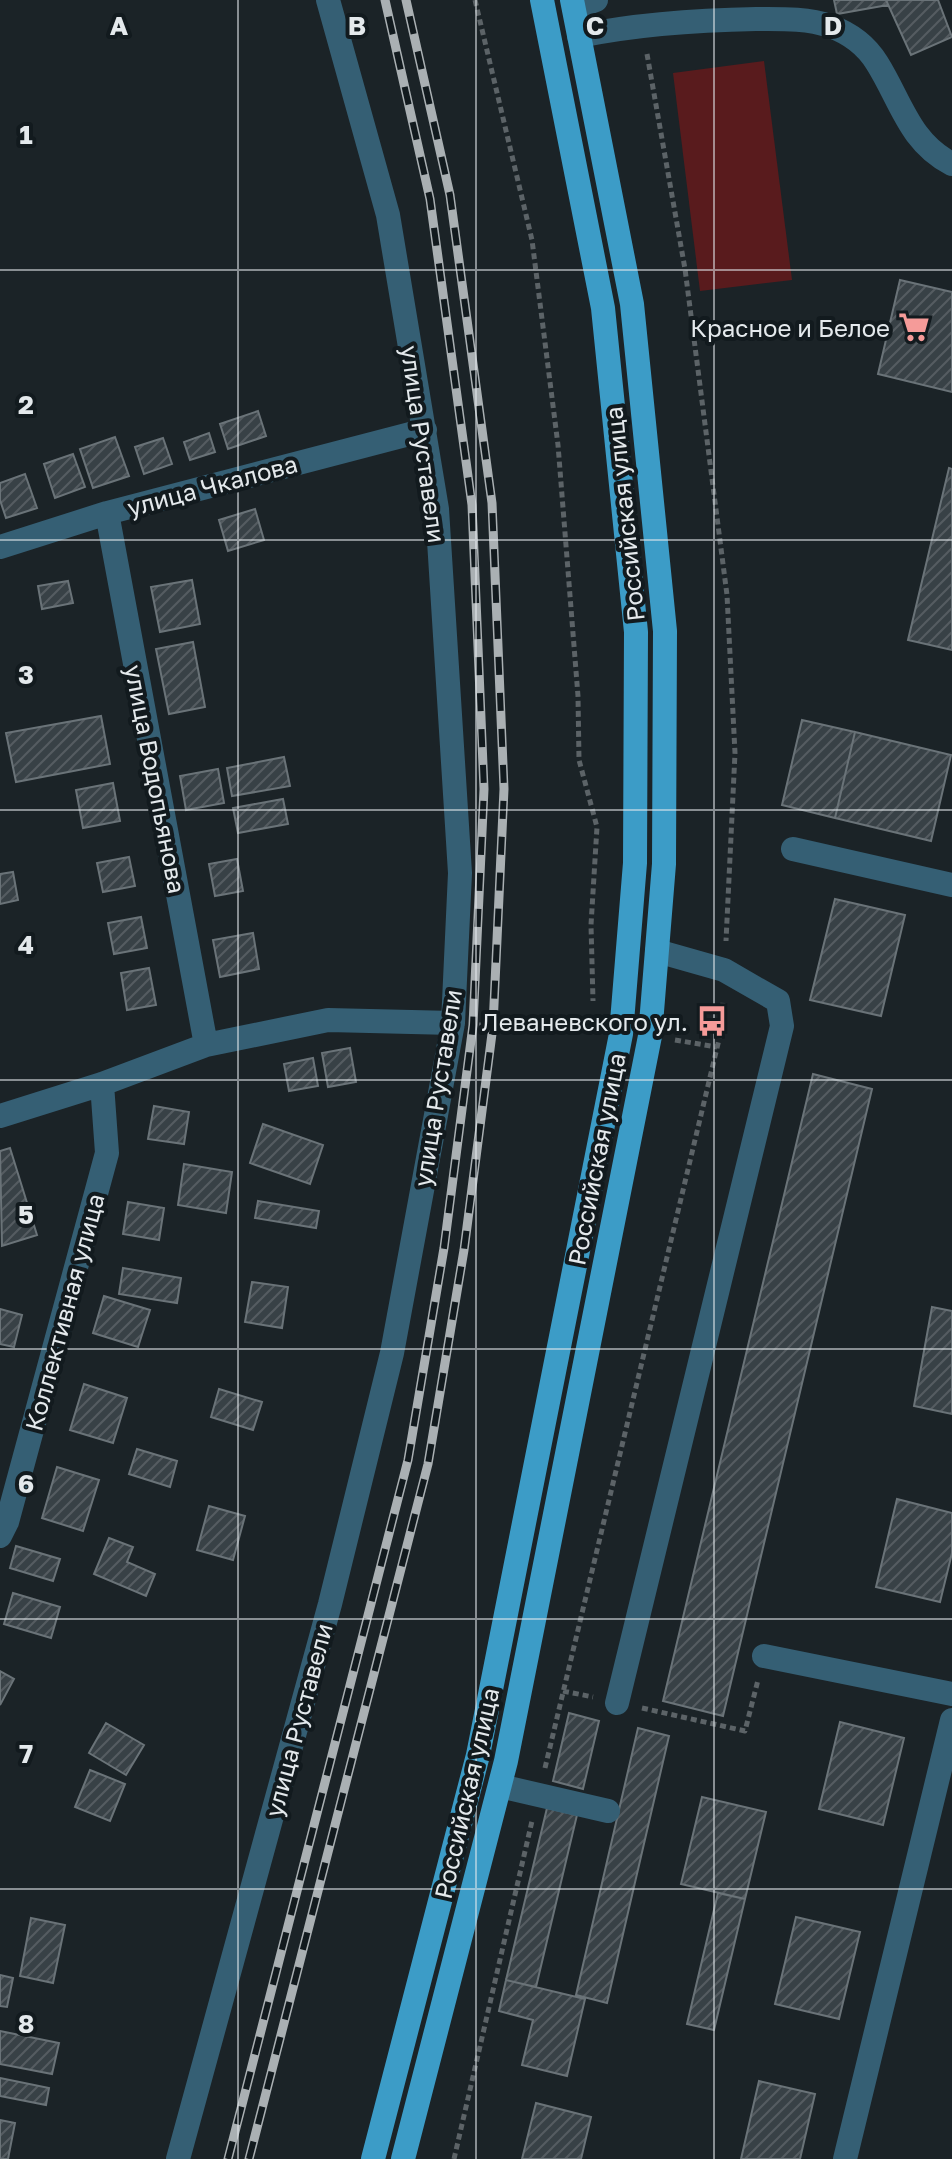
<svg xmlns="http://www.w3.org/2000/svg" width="952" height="2159" font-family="'Golos Text',sans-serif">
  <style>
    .grass { fill: #591b1d }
    .building { fill: url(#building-hatch); stroke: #6a7378; stroke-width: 2 }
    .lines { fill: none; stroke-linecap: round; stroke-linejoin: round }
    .path { stroke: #5c6367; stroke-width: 5; stroke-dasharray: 6 4; stroke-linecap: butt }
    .minor { stroke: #355f74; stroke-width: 24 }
    .major { stroke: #3c9cc7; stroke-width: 24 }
    .rail-casing { stroke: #aab0b3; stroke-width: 9 }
    .rail { stroke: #121a1e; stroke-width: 6; stroke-dasharray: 18; stroke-linecap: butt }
    .grid { fill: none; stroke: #e4e9ec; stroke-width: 2; stroke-opacity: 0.55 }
    .labels { text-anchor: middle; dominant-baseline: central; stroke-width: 8; stroke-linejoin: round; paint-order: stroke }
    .poi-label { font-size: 24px; fill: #e4e9ec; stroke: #121a1e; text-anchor: end }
    .street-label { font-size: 24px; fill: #e4e9ec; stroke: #121a1e }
    .grid-label { font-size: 26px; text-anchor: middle; font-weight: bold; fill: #e4e9ec; stroke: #121a1e; stroke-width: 8; stroke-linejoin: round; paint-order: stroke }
  </style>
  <defs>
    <pattern id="building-hatch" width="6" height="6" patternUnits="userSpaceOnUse" patternTransform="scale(2)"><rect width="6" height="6" fill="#384146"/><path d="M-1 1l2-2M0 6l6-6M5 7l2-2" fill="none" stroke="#555c61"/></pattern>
  </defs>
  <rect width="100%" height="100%" fill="#1b2327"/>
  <path class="grass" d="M764 61 792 280 700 291 673 73Z"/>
  <path class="building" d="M834 0H886L888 5 837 14Z
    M886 0H938L952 37 911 55Z
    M900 280 952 292V392L878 374Z
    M258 411 266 436 228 449 220 424Z
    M209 433 215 452 190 460 184 442Z
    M115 437 129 476 93 488 80 449Z
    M163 438 172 464 144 474 135 447Z
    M73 454 85 487 55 498 44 464Z
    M949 468 952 469V650L908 640Z
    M25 474 37 508 6 518 0 500V483Z
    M255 509 264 540 228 551 219 520Z
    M192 580 200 624 160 632 151 587Z
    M68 581 73 603 42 609 38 586Z
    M193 642 205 707 169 714 156 649Z
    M101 716 110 764 16 782 6 733Z
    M802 720 855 732 835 818 782 805Z
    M855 732 951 755 931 841 835 818Z
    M284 757 290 786 232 796 227 768Z
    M218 769 224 803 186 810 180 776Z
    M113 783 120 821 83 828 76 790Z
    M283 799 288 824 238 833 233 808Z
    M129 857 135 886 103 892 97 863Z
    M237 859 243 891 215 896 209 864Z
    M13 872 18 900 0 904V874Z
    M835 899 905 915 881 1016 810 1000Z
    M141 917 147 948 114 954 108 923Z
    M253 933 259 969 220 977 213 940Z
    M149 968 156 1005 127 1010 121 973Z
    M350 1048 356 1082 328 1087 322 1053Z
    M313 1058 318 1086 289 1091 284 1064Z
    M813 1074 872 1089 723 1716 663 1701Z
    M154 1106 189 1112 184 1144 148 1139Z
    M263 1124 323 1145 310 1184 250 1163Z
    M10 1148 37 1235 2 1246 0 1151Z
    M184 1164 232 1172 226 1213 178 1205Z
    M258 1201 319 1211 316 1228 255 1218Z
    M128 1202 164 1208 159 1240 123 1234Z
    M123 1268 181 1278 177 1303 119 1294Z
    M252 1282 288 1287 282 1328 245 1322Z
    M104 1296 150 1310 138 1347 93 1333Z
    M932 1307 952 1311V1414L914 1406Z
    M0 1309 22 1315 14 1347 0 1344Z
    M84 1384 127 1398 113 1443 70 1430Z
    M219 1389 262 1402 253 1430 211 1417Z
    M137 1449 177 1461 170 1487 129 1474Z
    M57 1467 99 1480 83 1531 42 1518Z
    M897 1499 952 1513V1553L940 1602 876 1587Z
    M209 1506 245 1516 233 1560 197 1550Z
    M109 1538 133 1547 127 1562 155 1574 146 1596 94 1574Z
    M16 1546 60 1559 53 1581 10 1568Z
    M13 1593 60 1607 51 1638 4 1624Z
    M0 1671 14 1679 0 1705Z
    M569 1713 599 1721 583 1789 553 1781Z
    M840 1722 904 1738 883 1825 819 1809Z
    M106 1723 144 1745 126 1775 89 1753Z
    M638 1728 669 1736 607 2003 576 1995Z
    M90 1770 125 1784 110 1821 75 1807Z
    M702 1797 766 1812 745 1899 681 1884Z
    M547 1808 577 1815 536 1987 506 1980Z
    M718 1893 745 1899 714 2030 687 2024Z
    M796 1917 860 1932 839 2019 775 2004Z
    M31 1918 65 1925 53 1983 20 1976Z
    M0 1975 13 1978 7 2007 0 2006Z
    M506 1980 585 1999 567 2076 522 2065 533 2020 499 2011Z
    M0 2031 59 2043 52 2074 0 2064Z
    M0 2078 49 2088 46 2105 0 2096Z
    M759 2081 815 2094 800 2159H741Z
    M536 2103 591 2117 581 2159H522Z
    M0 2120 15 2123 8 2159H0Z"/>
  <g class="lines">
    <path class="path" d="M475 0 532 240 558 445 578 696 579 760 597 827 591 925 593 1001
      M647 54 685 269 727 595 735 753 726 941
      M479 1025 531 1028 575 1019 595 1022
      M675 1040 717 1047
      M563 1691 593 1697
      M642 1708 745 1731 758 1680
      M545 1768 722 1027 723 999
      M454 2159 532 1821"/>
    <path class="minor" d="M574 8 596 0
      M579 36C638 24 696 20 756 19 780 19 807 18 830 26 849 33 866 45 877 63 901 101 909 142 952 164
      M107 513 206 1045
      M0 547 107 513 425 430
      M793 849 952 885
      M0 1116 102 1084 206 1045 328 1020 453 1023
      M0 1536 7 1522 107 1153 102 1084
      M764 1656 952 1694
      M617 1703 782 1026 778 1001 724 970 657 951
      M500 1786 608 1811
      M178 2159 330 1604 392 1353 453 1023 460 873 437 509 388 215 328 0
      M845 2159 952 1720"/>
    <path class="major" d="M373 2159 478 1755 621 1034 635 863 636 632 603 308 542 0
      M403 2159 506 1761 650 1036 664 864 665 631 632 304 572 0"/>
    <defs>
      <path id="rail" d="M228 2159 408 1460 444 1248 473 1025 484 789 472 505 430 199 385 0
        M249 2159 428 1464 464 1250 493 1026 504 789 492 503 450 195 406 0"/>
    </defs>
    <use href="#rail" class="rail-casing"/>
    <use href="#rail" class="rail"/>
  </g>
  <path class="grid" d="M238 0V2159M476 0V2159M714 0V2159M0 270H952M0 540H952M0 810H952M0 1080H952M0 1349H952M0 1619H952M0 1889H952"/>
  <defs>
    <symbol id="supermarket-bare" viewBox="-9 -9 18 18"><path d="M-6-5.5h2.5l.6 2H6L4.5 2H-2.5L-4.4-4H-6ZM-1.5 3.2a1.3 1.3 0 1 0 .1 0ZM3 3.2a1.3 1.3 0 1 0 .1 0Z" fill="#f59b99" stroke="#121a1e" stroke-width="2.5" paint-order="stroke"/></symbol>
    <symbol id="bus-bare" viewBox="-9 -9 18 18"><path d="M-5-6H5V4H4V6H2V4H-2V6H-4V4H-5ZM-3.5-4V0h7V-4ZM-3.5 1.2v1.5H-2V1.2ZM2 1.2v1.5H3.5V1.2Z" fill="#f59b99" stroke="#121a1e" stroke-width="2.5" paint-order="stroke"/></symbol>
  </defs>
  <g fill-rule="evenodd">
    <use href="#supermarket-bare" x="892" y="305" width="44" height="44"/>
    <use href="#bus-bare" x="690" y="999" width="44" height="44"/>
  </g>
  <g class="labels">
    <g class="poi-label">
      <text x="890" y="327">Красное и Белое</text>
      <text x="688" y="1021">Леваневского ул.</text>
    </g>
    <g class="street-label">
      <text transform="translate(424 444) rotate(82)">улица Руставели</text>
      <text transform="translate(212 485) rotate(-15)">улица Чкалова</text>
      <text transform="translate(624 514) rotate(-96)">Российская улица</text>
      <text transform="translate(156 779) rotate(79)">улица Водопьянова</text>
      <text transform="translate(437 1088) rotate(-81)">улица Руставели</text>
      <text transform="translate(596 1159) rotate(-79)">Российская улица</text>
      <text transform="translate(64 1312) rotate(-75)">Коллективная улица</text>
      <text transform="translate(298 1720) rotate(-75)">улица Руставели</text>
      <text transform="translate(466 1793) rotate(-77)">Российская улица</text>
    </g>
  </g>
  <g class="grid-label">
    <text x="119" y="35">A</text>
    <text x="357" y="35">B</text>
    <text x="595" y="35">C</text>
    <text x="833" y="35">D</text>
    <text x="26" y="144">1</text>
    <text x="26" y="414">2</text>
    <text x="26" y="684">3</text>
    <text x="26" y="954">4</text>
    <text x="26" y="1224">5</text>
    <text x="26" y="1493">6</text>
    <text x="26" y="1763">7</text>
    <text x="26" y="2033">8</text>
  </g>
</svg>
